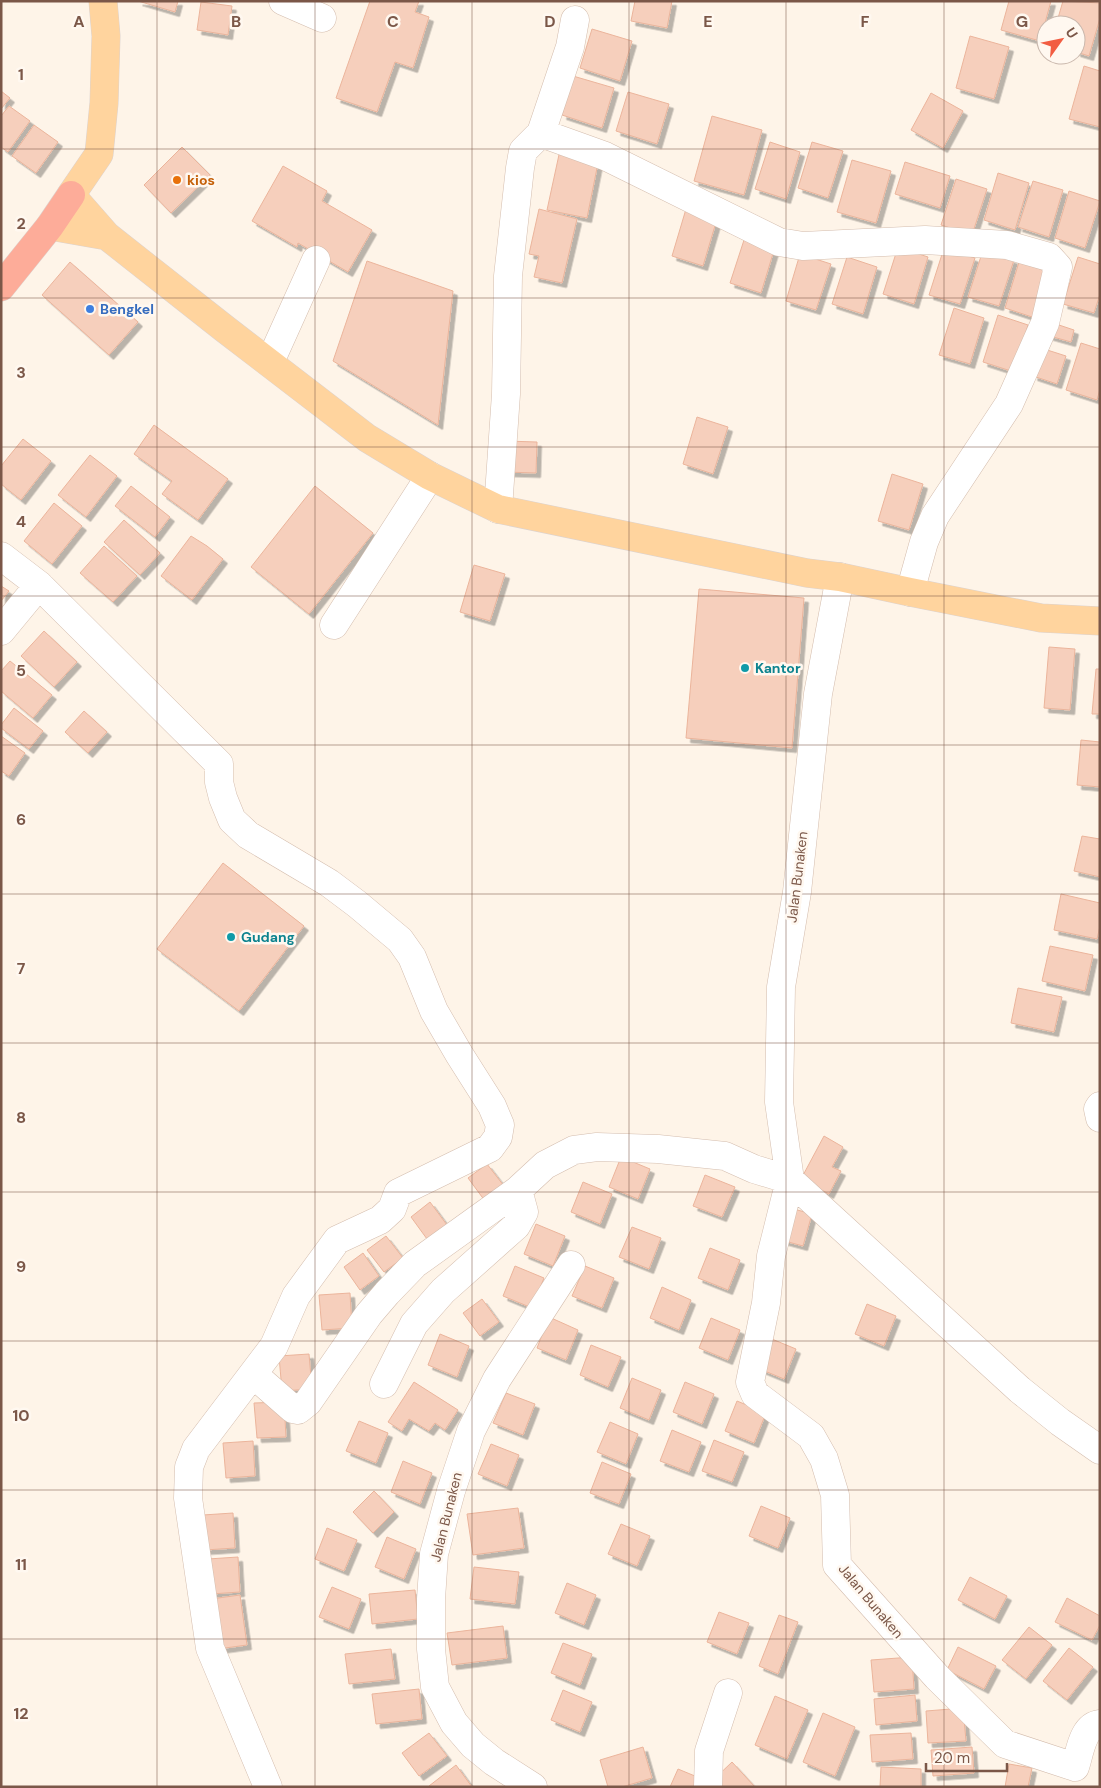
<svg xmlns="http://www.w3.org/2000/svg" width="1101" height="1788" font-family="'DM Sans',sans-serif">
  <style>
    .building { fill: #f6cfbc; stroke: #ebb49b; filter: url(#shadow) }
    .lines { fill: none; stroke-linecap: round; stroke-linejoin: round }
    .minor-casing { stroke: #d4bdae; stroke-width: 29 }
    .major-casing { stroke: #ddd3cf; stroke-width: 29 }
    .highway-casing { stroke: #ddd3cf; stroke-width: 29 }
    .minor { stroke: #fff; stroke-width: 28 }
    .major { stroke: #ffd49e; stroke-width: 28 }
    .highway { stroke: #fdac99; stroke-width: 28 }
    .grid { fill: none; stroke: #7b5748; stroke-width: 1; stroke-opacity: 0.55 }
    .food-dot { fill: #e8710a; stroke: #fff8f0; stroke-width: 2 }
    .shop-dot { fill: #3f7fe0; stroke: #fff8f0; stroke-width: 2 }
    .culture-dot { fill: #0f9aa8; stroke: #fff8f0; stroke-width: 2 }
    .labels { text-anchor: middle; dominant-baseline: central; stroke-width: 5; stroke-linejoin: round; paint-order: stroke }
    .food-label { font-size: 14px; font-weight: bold; fill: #c56008; stroke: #fff8f0; text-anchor: start }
    .shop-label { font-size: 14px; font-weight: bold; fill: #366cbe; stroke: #fff8f0; text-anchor: start }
    .culture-label { font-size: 14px; font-weight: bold; fill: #0d838f; stroke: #fff8f0; text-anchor: start }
    .street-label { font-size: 14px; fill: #7b5748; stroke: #fff8f0 }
    .grid-label { font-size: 16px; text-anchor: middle; font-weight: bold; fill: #7b5748; stroke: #fff8f0; stroke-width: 5; stroke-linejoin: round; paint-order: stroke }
  </style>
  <defs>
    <filter id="shadow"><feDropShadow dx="4.5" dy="4.5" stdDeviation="0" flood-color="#0004"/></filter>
  </defs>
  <rect width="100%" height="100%" fill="#fef4e8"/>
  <path class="building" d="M138 1H178L175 12Z
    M370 1H419L415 12 429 17 413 68 395 62 377 112 336 98Z
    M635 1H672L667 28 631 21Z
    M1009 1H1051L1040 41 1001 30Z
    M1063 1 1100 3V18L1089 56 1076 52V25H1056Z
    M201 2 232 6 228 35 197 30Z
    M592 29 632 41 620 81 580 68Z
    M970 36 1009 47 994 99 956 88Z
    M1084 66 1100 71V127L1069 119Z
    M573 76 614 88 602 128 562 115Z
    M1 91 10 98 1 109Z
    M628 92 669 104 657 144 616 131Z
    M931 93 963 111 943 148 911 130Z
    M9 106 30 121 8 152 1 147V116Z
    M712 116 762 130 744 195 694 181Z
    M34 125 58 142 36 173 12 156Z
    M770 142 800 152 786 199 755 189Z
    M812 142 843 151 828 198 798 188Z
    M182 147 210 175 171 213 144 185Z
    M560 150 599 158 587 218 547 210Z
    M852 160 891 171 876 223 837 212Z
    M905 162 950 176 940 208 895 194Z
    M283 166 327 191 322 201 372 230 348 272 298 243 297 247 252 221Z
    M998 173 1029 183 1015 230 984 220Z
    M956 179 987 189 972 235 941 225Z
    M1033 181 1063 190 1049 237 1018 227Z
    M1069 191 1100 201 1085 248 1055 238Z
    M539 209 577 219 562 283 534 277 539 256 529 254Z
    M686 209 717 219 703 266 672 256Z
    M745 237 775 247 761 293 730 283Z
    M898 247 928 257 914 304 883 294Z
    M944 248 975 258 960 304 929 295Z
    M983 250 1014 260 999 306 968 297Z
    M800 254 831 264 816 310 786 301Z
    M847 257 877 267 863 314 832 304Z
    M1078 257 1100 264V294L1094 313 1063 304Z
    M367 261 453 291 438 425 333 361Z
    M70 262 138 322 109 355 42 295Z
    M1019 262 1050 272 1035 318 1005 308Z
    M954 308 984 318 970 364 939 355Z
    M998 315 1028 325 1014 372 983 362Z
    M1050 322 1074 330 1071 342 1046 335Z
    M1081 343 1100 349V389L1097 400 1066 390Z
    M1041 348 1066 356 1057 384 1033 376Z
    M697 417 728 427 713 474 683 464Z
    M154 425 228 479 198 520 162 494 172 481 134 454Z
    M23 439 51 461 21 500 1 484V466Z
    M506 441 537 442 536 473 505 472Z
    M90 455 117 476 86 517 58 495Z
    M892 474 923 484 909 530 878 521Z
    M131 486 170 517 155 537 115 506Z
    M315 486 373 533 309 614 251 567Z
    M54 503 82 526 52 564 24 541Z
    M124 520 160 553 140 575 104 542Z
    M191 536 207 546 223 559 192 600 161 576Z
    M104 546 137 576 113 602 80 573Z
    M474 565 505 574 490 621 460 612Z
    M1 586 9 591 1 601Z
    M699 589 804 598 792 748 686 738Z
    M44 631 77 662 54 687 21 656Z
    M1049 647 1075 649 1070 710 1044 708Z
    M10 661 52 695 33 718 1 691V671Z
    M1096 669H1100V714H1092Z
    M14 708 43 731 29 749 1 728V725Z
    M84 711 107 732 88 753 65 732Z
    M1 736 25 753 9 776 1 771Z
    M1081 740 1100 742V787L1077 785Z
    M1082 836 1100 839V877L1074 871Z
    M223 863 304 926 239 1011 157 949Z
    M1061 894 1100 903V926L1097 939 1054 930Z
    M1050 946 1093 955 1085 991 1042 981Z
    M1018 988 1062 997 1054 1032 1011 1023Z
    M824 1136 843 1147 832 1167 841 1171 829 1194 801 1179Z
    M621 1157 650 1169 638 1199 609 1187Z
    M487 1164 504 1186 485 1201 468 1178Z
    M705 1175 735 1187 722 1217 693 1206Z
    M583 1182 612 1194 600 1224 571 1212Z
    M430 1202 447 1225 427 1239 411 1217Z
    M790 1208 812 1214 803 1246 781 1240Z
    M536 1224 565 1236 553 1266 524 1254Z
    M632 1227 661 1238 649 1269 619 1257Z
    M386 1236 403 1258 384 1272 367 1250Z
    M710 1248 740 1260 728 1290 698 1278Z
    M363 1253 379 1276 360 1290 344 1267Z
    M515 1266 544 1278 532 1308 503 1296Z
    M585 1266 614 1278 602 1308 572 1296Z
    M662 1287 691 1300 679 1330 650 1318Z
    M350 1293 352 1328 322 1330 319 1295Z
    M482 1299 499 1322 480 1336 463 1313Z
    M867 1304 896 1316 884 1346 855 1334Z
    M549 1317 578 1330 566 1360 537 1348Z
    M711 1318 740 1330 728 1360 699 1348Z
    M440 1334 469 1346 457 1377 428 1365Z
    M767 1337 796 1349 784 1379 755 1367Z
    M591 1345 621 1357 608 1387 580 1375Z
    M309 1354 312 1389 282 1391 279 1356Z
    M632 1378 661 1390 649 1420 620 1408Z
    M414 1382 458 1410 445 1430 435 1423 429 1431 409 1419 402 1431 388 1422Z
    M685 1382 714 1394 702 1424 673 1412Z
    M506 1393 535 1404 523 1435 493 1423Z
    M737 1401 766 1413 754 1443 725 1431Z
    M284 1402 286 1437 257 1438 254 1403Z
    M359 1421 388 1433 376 1463 346 1451Z
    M610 1422 638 1434 626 1464 597 1452Z
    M672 1430 701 1442 689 1472 660 1461Z
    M714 1440 744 1452 732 1482 702 1471Z
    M253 1441 255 1476 226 1478 223 1443Z
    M491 1444 519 1455 507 1486 478 1474Z
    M403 1461 432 1473 420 1504 391 1492Z
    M602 1462 631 1474 619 1504 590 1493Z
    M374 1491 394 1512 373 1533 353 1512Z
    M761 1506 790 1518 778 1548 749 1536Z
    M518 1508 524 1548 473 1555 467 1514Z
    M233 1513 235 1548 205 1550 203 1515Z
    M621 1524 650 1536 637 1566 608 1554Z
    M327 1528 357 1540 344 1571 315 1559Z
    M387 1537 416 1549 404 1579 375 1567Z
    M238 1557 240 1592 211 1594 208 1559Z
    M474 1567 519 1572 515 1604 470 1599Z
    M970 1577 1007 1596 995 1619 958 1600Z
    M567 1583 596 1595 584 1625 555 1613Z
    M332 1587 361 1599 349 1629 319 1617Z
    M415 1590 418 1619 372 1624 369 1594Z
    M240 1595 247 1645 218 1649 211 1599Z
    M1067 1598 1100 1616V1625L1092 1640 1055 1622Z
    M719 1612 749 1623 737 1654 707 1642Z
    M779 1615 798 1622 778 1674 759 1666Z
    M503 1626 507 1658 452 1665 447 1633Z
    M1029 1627 1052 1645 1026 1679 1002 1660Z
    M563 1643 592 1654 580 1685 551 1673Z
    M958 1647 996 1666 984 1689 947 1670Z
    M1069 1648 1093 1667 1067 1700 1043 1681Z
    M391 1649 395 1679 349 1684 345 1654Z
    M912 1657 914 1689 874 1692 871 1660Z
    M419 1689 422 1719 376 1724 372 1694Z
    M563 1690 592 1702 580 1732 551 1720Z
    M915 1695 917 1721 876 1725 874 1699Z
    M775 1696 808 1710 787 1759 755 1745Z
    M963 1708 966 1741 928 1743 926 1711Z
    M823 1713 855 1727 835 1776 803 1762Z
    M429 1733 447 1756 419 1776 402 1753Z
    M911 1733 913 1759 872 1762 870 1735Z
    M643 1747 652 1778 622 1787H608L600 1760Z
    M972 1747 974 1773 933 1776 931 1750Z
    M732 1762 755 1787H712L709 1784Z
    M1009 1764 1032 1768 1028 1787H1005Z
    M456 1765 472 1787H429V1786Z
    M881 1767 921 1769V1787H880Z
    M678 1769 707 1781 704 1787H670Z"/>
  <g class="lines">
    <defs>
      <path id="minor" d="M283 1 322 18
        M575 20 570 47 541 133 605 156 779 242 803 246 925 240 1007 245 1049 257 1058 267 1045 323 1009 404 935 516 924 542 910 592
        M270 362 316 260
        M498 509 506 394 508 276 520 168 523 151 541 133
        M1 556 39 585 219 764V782L223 798 232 820 248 835 329 883 357 904 400 940 412 957 434 1011 459 1054 492 1106 500 1125 498 1137 490 1148 398 1193 392 1209 380 1220 337 1240 296 1296 274 1346 196 1449 189 1467 188 1498 210 1648 268 1787
        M840 577 818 694 797 892 781 987 779 1102 790 1180 771 1256 766 1303 750 1382 755 1394 811 1436 824 1459 835 1495 837 1565 937 1677 1005 1744 1075 1767
        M334 625 430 476
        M1 631 39 585
        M1100 1106 1098 1109 1100 1118
        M253 1374 293 1409 298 1410 308 1402 369 1314 387 1293 415 1264 518 1190 545 1165 574 1150 597 1147 658 1149 725 1156 754 1169 790 1180 1020 1390 1060 1422 1100 1450
        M384 1384 414 1324 443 1291 516 1226 524 1212 518 1190
        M1075 1767C1080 1753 1082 1726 1100 1724
        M533 1787 494 1762 473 1745 454 1723 435 1687 431 1649V1599L434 1554 451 1491 471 1431 497 1379 571 1265
        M708 1787 709 1751 728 1693"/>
      <path id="major" d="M103 1 106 36 104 103 99 154 71 195 107 236 225 329 367 438 430 476 498 509 807 573 840 577 910 592 1041 618 1100 621
        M50 226 107 236"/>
      <path id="highway" d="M1 287 50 226 71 195"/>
    </defs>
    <use href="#minor" class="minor-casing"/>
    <use href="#major" class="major-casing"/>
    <use href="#highway" class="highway-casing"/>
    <use href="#minor" class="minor"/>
    <use href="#major" class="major"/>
    <use href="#highway" class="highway"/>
  </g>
  <path class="grid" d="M157 1V1787M315 1V1787M472 1V1787M629 1V1787M786 1V1787M944 1V1787M1 149H1100M1 298H1100M1 447H1100M1 596H1100M1 745H1100M1 894H1100M1 1043H1100M1 1192H1100M1 1341H1100M1 1490H1100M1 1639H1100"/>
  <circle class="food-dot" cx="177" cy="180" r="5"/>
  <circle class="shop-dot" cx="90" cy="309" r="5"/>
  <g class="culture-dot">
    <circle cx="745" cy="668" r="5"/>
    <circle cx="231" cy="937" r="5"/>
  </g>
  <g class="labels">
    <g class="food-label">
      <text x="187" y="180">kios</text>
    </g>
    <g class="shop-label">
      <text x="100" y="309">Bengkel</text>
    </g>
    <g class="culture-label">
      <text x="755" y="668">Kantor</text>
      <text x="241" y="937">Gudang</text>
    </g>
    <g class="street-label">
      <text transform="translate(797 877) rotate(-83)">Jalan Bunaken</text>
      <text transform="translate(446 1517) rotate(-76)">Jalan Bunaken</text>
      <text transform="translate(871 1601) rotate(50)">Jalan Bunaken</text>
    </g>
  </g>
  <g class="grid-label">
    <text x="79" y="27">A</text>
    <text x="236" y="27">B</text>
    <text x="393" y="27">C</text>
    <text x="550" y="27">D</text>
    <text x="708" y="27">E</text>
    <text x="865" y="27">F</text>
    <text x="1022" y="27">G</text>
    <text x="21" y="80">1</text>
    <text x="21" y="229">2</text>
    <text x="21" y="378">3</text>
    <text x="21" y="527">4</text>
    <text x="21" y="676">5</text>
    <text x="21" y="825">6</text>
    <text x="21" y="974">7</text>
    <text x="21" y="1123">8</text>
    <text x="21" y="1272">9</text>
    <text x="21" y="1421">10</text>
    <text x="21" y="1570">11</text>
    <text x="21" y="1719">12</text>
  </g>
  <rect width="1101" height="1788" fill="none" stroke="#7b5748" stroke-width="5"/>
  <g transform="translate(1061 40) rotate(57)"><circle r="24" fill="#fff8f0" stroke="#cab8ad"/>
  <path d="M0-4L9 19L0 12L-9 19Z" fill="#f25d42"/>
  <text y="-8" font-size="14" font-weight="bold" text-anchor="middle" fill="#7b5748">U</text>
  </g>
  <path d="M926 1763v8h81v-8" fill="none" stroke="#7b5748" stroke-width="2.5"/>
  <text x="934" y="1763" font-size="15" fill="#7b5748" stroke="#fff8f0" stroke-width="4" paint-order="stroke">20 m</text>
</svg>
